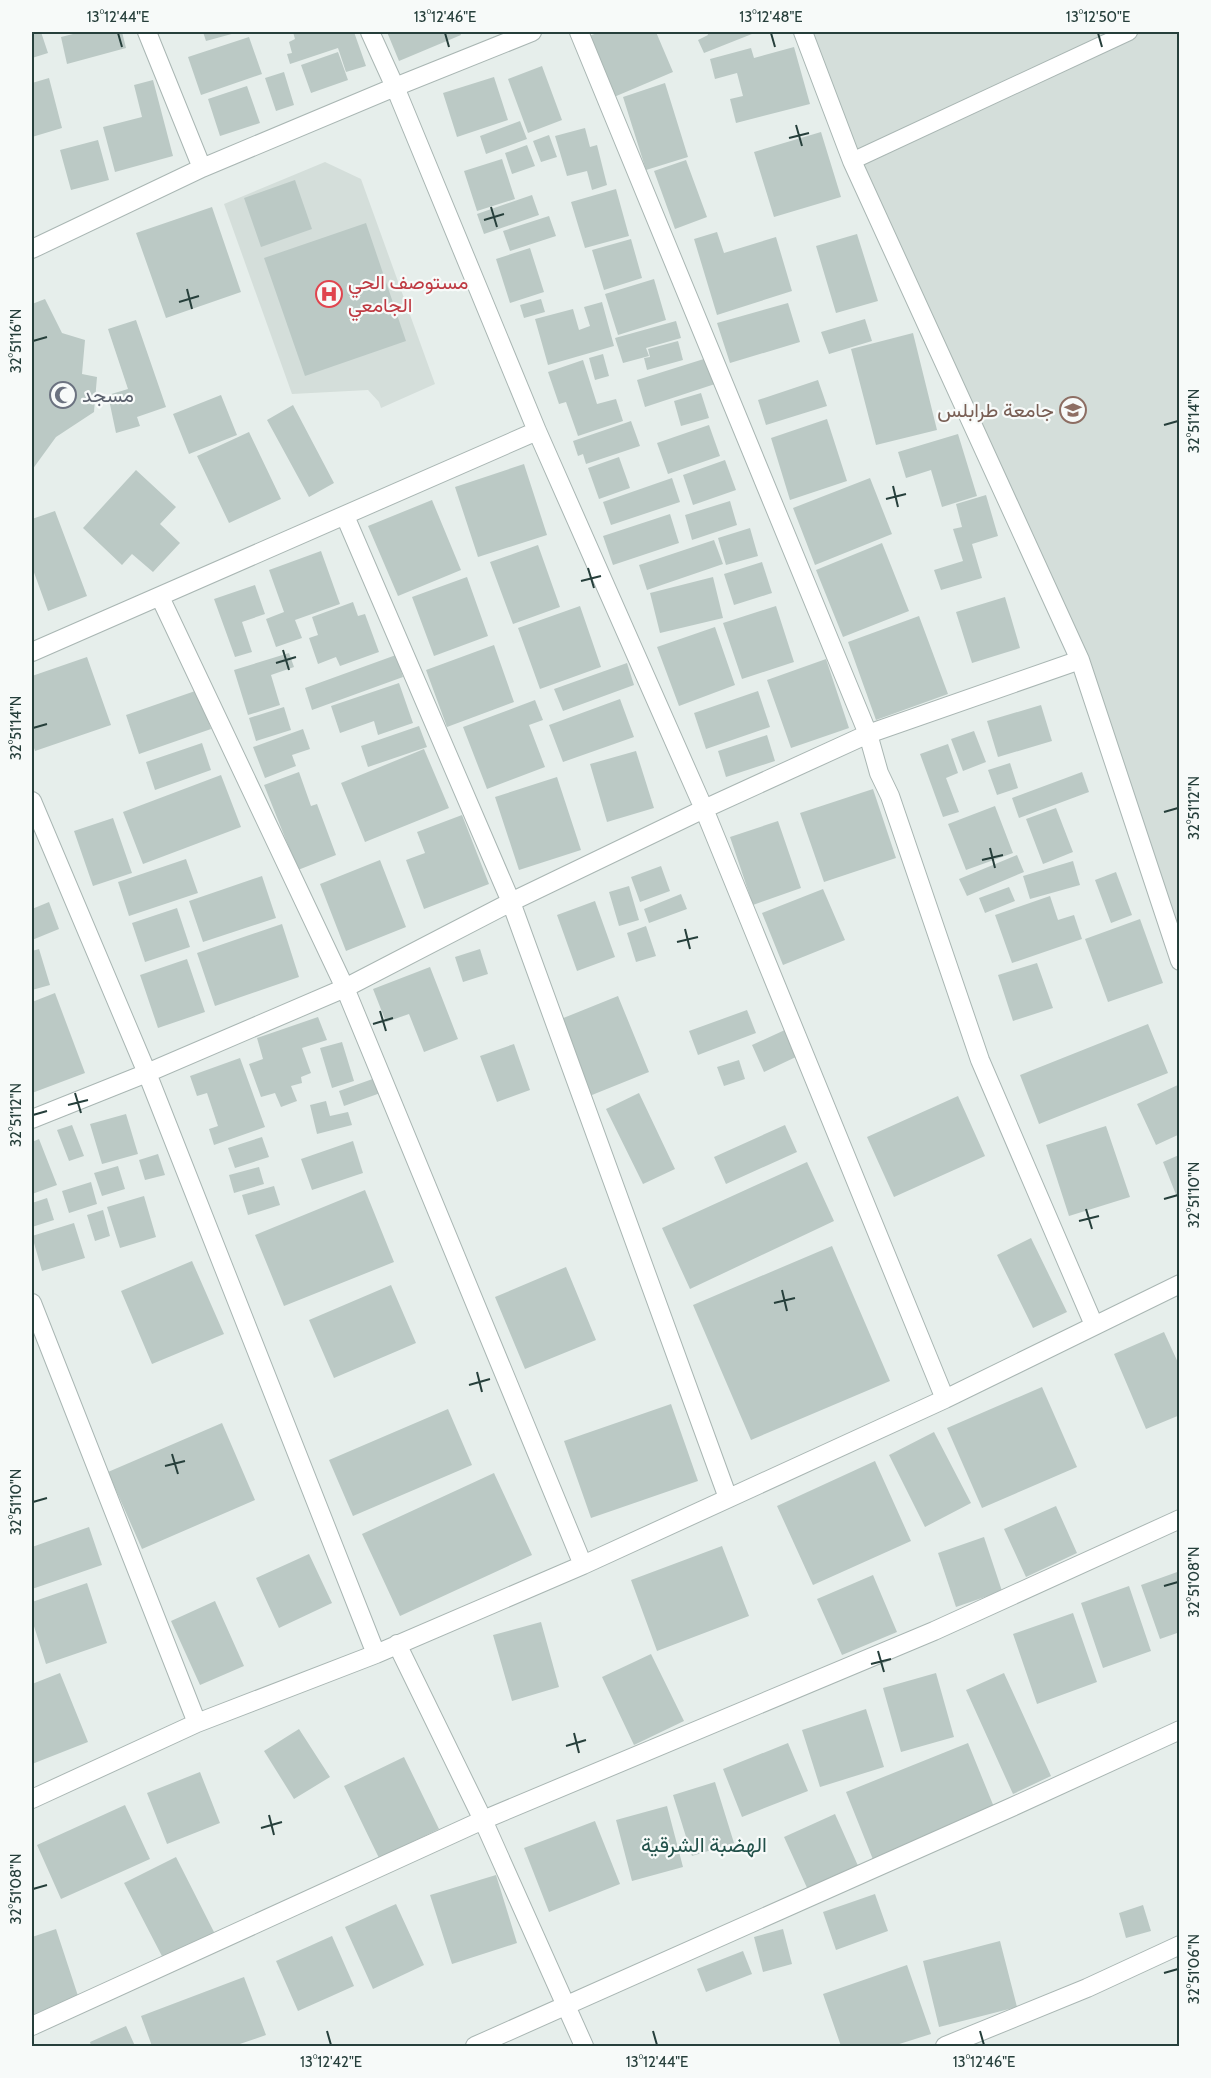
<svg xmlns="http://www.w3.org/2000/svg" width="1211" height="2078" font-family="Cabin,Vazirmatn,sans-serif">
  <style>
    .built { fill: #d4deda }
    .building { fill: #bbc9c5 }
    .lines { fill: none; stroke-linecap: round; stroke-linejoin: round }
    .service-casing { stroke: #a9b6b3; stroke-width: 18 }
    .minor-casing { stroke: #a9b6b3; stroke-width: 20 }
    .service { stroke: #fff; stroke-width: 16 }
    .minor { stroke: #fff; stroke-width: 18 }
    .ticks { fill: none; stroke: #263f3b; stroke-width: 2 }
    .labels { text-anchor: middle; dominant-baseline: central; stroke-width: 4.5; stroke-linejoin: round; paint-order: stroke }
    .health-label { font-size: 20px; fill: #be3a42; stroke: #f7faf9; text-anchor: start }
    .worship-label { font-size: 20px; fill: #5b616d; stroke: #f7faf9; text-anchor: start }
    .education-label { font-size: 20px; fill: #785e54; stroke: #f7faf9; text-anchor: end }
    .neighbourhood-label { font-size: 21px; fill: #22514a; stroke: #f7faf9 }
    .neatline { fill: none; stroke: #263f3b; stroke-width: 2 }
    .ticks-label { font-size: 15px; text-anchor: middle; fill: #263f3b }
  </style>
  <rect width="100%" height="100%" fill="#e6eeeb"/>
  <path class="built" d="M803 32H1179V961L1080 660Z
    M325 162 361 179 435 384 381 408 379 402 368 390 292 394 224 204Z"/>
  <path class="building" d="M32 32H41L48 53 32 58Z
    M81 32H122L126 48 67 64 61 37Z
    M203 32H239L206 41Z
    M293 32H354L366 66 346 72 338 48 290 64 287 54 292 53 289 42 295 39Z
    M387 32H460L461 35 399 61Z
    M600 32H656L673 72 614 97 589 36Z
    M707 32H757L704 53 698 40 708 35Z
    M249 37 262 74 201 95 188 57Z
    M794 47 810 104 736 123 730 99 743 96 737 73 715 79 710 59 751 48 754 58Z
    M338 52 348 80 311 93 301 65Z
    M542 66 562 120 528 133 508 79Z
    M284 72 294 105 276 111 265 78Z
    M494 77 508 120 457 137 443 93Z
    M49 78 62 128 32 137V83Z
    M153 80 173 156 115 172 103 127 142 117 134 85Z
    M665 83 688 157 646 170 623 97Z
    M247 86 260 123 220 136 208 99Z
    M520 121 527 139 486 154 480 136Z
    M585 128 590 147 597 145 607 185 592 190 587 171 567 176 555 136Z
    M821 132 841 197 774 217 754 152Z
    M549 135 557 157 541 162 533 141Z
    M98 140 109 180 71 190 60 150Z
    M527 145 535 166 512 174 505 153Z
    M502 159 515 199 477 211 464 171Z
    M686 160 707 217 675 229 654 171Z
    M295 180 312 229 261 247 244 198Z
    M616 189 629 236 585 248 571 202Z
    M532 195 539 215 484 234 477 214Z
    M212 207 241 292 166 318 136 233Z
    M549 216 556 236 510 251 503 231Z
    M366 223 406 341 305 376 264 258Z
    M717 232 724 253 776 237 792 291 717 315 694 239Z
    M857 234 878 301 836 313 816 246Z
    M631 239 642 278 604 290 592 250Z
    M530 248 544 292 510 303 496 259Z
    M654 279 666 320 618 335 605 294Z
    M45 299 62 333 85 340 82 374 97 377 94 412 56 437 32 470V304Z
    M541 299 545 312 524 318 520 305Z
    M602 302 614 346 548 365 535 319 573 309 579 330 590 326 584 307Z
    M788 303 800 342 730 363 717 323Z
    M865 319 872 341 829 354 821 332Z
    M136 320 166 407 137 417 140 426 116 433 108 395 128 389 108 329Z
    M676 321 681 338 646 348 649 356 623 363 615 338Z
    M913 333 937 430 876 445 851 349Z
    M678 341 683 360 647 370 644 358 650 357 648 349Z
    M603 354 609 376 595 380 589 358Z
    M707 358 715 384 645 407 637 380Z
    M583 360 597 404 616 399 623 421 578 436 566 402 559 404 548 372Z
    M818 380 827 406 766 425 758 400Z
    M701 393 709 418 681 426 674 401Z
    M221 395 237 435 189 454 173 414Z
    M293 405 334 483 309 497 267 420Z
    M827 419 847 481 790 500 771 438Z
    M631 421 640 446 586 464 583 454 578 456 573 441Z
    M709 425 720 456 668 474 657 443Z
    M249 432 281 499 229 523 197 456Z
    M958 434 977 496 942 507 931 470 906 478 898 452Z
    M619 457 630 488 599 499 588 468Z
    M725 460 736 490 693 505 683 475Z
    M524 464 547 535 478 557 455 487Z
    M136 470 176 507 160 524 180 543 153 572 132 554 122 565 83 528Z
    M672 478 680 502 611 525 603 502Z
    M870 478 892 534 815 565 793 508Z
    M986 495 998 536 972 544 982 578 941 590 934 570 963 561 953 529 962 527 956 504Z
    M432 500 461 570 398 596 368 526Z
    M730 501 737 525 692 540 685 515Z
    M55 511 87 596 48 611 32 567V519Z
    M670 514 679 543 613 565 603 536Z
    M750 528 758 556 726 565 718 538Z
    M714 540 723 564 647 590 639 565Z
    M882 543 909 611 843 637 816 570Z
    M538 545 560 607 513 624 490 562Z
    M321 551 340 604 295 620 302 638 276 647 266 619 284 612 269 570Z
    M762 562 772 593 734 605 724 574Z
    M467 577 488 636 434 656 412 597Z
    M713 577 723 618 660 633 650 593Z
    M255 585 265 614 242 622 252 652 235 657 214 599Z
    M1005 597 1020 648 972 663 956 612Z
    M353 602 358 616 365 614 379 652 340 666 336 657 318 664 309 638 318 635 312 617Z
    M580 606 601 667 540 689 518 628Z
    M776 606 794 662 742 679 723 623Z
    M919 616 948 694 876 720 848 642Z
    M715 627 735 685 679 706 657 647Z
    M494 645 514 702 447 727 426 670Z
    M289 653 294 667 271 675 280 705 248 715 234 670Z
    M396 655 403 677 312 710 305 688Z
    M87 657 111 725 35 751 32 742V676Z
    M826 659 849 728 791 748 767 680Z
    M627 663 634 685 563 711 554 689Z
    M399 683 413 723 378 735 374 721 340 733 331 706Z
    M198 690 211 729 139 754 126 715Z
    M758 691 770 727 706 749 694 713Z
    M620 699 634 737 563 762 549 725Z
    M535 700 543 720 529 725 545 767 487 789 463 727Z
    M1041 705 1052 741 998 757 987 721Z
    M284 707 291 730 256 741 249 718Z
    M419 726 427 747 368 767 361 746Z
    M303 729 310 749 292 755 296 766 265 778 253 747Z
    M974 731 986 762 963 771 951 739Z
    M767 735 775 761 726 777 718 751Z
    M202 743 211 770 155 790 146 762Z
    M948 744 958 773 946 778 959 812 943 817 920 754Z
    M424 749 449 808 365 842 341 783Z
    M636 751 654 808 607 822 590 764Z
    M1010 763 1018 788 997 795 988 770Z
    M299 772 311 806 317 804 336 855 298 870 264 785Z
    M1082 772 1089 792 1019 818 1012 798Z
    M221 775 241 827 143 864 123 812Z
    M557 777 581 850 519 870 495 797Z
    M873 789 896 858 824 882 800 813Z
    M995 806 1013 853 966 870 948 824Z
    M1056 808 1073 852 1043 864 1026 819Z
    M462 815 489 884 424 909 406 860 425 853 417 832Z
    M113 818 132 873 93 886 74 831Z
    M778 821 801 888 753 905 730 837Z
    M1017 855 1024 872 967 896 959 879Z
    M186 859 198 893 129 916 118 882Z
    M380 860 406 927 346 951 320 884Z
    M1073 861 1080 885 1030 899 1023 876Z
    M661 866 670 891 640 902 631 877Z
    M1116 872 1132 915 1111 923 1095 880Z
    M262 876 276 918 203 942 189 901Z
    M629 886 639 920 619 926 609 892Z
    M1009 887 1015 901 985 913 979 898Z
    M823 889 845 940 783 965 762 913Z
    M681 894 687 909 649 923 644 909Z
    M1050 896 1058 920 1074 915 1082 939 1012 963 995 915Z
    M595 901 615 957 577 971 557 915Z
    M49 902 59 929 32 940V909Z
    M177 908 190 947 145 962 132 923Z
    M1140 919 1163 983 1108 1002 1085 939Z
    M282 924 299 977 215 1006 197 953Z
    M646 926 656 956 636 962 627 933Z
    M39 949 50 985 32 990V951Z
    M480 949 488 974 463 982 455 957Z
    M187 959 205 1012 158 1028 140 975Z
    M1037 963 1053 1008 1013 1021 998 975Z
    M430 967 458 1039 424 1052 409 1014 386 1022 373 989Z
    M55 993 85 1073 32 1093V1002Z
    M618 996 649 1072 587 1097 556 1021Z
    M747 1010 756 1033 698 1055 689 1031Z
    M318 1017 327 1040 302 1048 311 1073 301 1077 302 1083 291 1086 297 1101 281 1107 275 1093 261 1097 249 1064 263 1059 257 1038Z
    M1148 1024 1168 1073 1039 1124 1020 1075Z
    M787 1029 798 1056 764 1072 752 1045Z
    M342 1042 354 1081 332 1088 320 1048Z
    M514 1044 530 1090 497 1102 480 1056Z
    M240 1058 265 1127 214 1145 209 1129 218 1126 207 1093 197 1096 190 1076Z
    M739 1060 745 1079 724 1086 717 1067Z
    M381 1076 386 1091 344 1106 339 1091Z
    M1180 1084V1134L1156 1145 1137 1104Z
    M639 1093 675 1169 643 1184 606 1109Z
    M958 1096 985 1156 894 1197 867 1137Z
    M326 1101 330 1116 348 1112 352 1125 317 1134 310 1105Z
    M126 1114 138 1154 102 1164 90 1124Z
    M72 1125 84 1156 69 1161 57 1130Z
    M785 1125 797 1152 726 1184 714 1157Z
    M1106 1126 1130 1197 1069 1216 1046 1145Z
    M262 1137 269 1157 235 1168 228 1148Z
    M39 1139 57 1185 32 1194V1142Z
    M353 1141 363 1173 312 1190 301 1159Z
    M158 1154 165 1175 145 1180 139 1160Z
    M1179 1155V1202L1163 1162Z
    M807 1162 834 1221 690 1289 662 1228Z
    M118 1166 125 1189 102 1196 94 1173Z
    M259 1167 264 1184 234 1193 229 1175Z
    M91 1182 97 1204 69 1213 62 1191Z
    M274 1186 280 1205 248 1215 242 1195Z
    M365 1190 394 1262 284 1306 255 1235Z
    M144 1196 156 1237 120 1248 107 1207Z
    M47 1198 54 1220 32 1227V1203Z
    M103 1210 110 1236 95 1241 87 1215Z
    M74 1223 85 1258 42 1271 32 1236Z
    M1031 1238 1067 1312 1033 1328 997 1255Z
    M832 1246 890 1381 751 1440 693 1305Z
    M192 1261 224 1334 152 1364 121 1291Z
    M566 1267 596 1340 525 1369 495 1297Z
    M391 1285 416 1343 334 1378 309 1320Z
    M1164 1332 1180 1367V1415L1146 1429 1114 1354Z
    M1042 1387 1077 1467 982 1508 947 1428Z
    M671 1404 698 1481 591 1518 564 1441Z
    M448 1409 472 1465 353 1516 329 1460Z
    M222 1423 255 1500 142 1549 108 1472Z
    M934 1432 971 1503 925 1527 889 1455Z
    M875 1461 911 1541 813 1585 777 1506Z
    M494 1473 532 1555 400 1616 362 1534Z
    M1056 1506 1077 1553 1026 1577 1004 1529Z
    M89 1527 102 1565 32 1589V1547Z
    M984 1537 1002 1591 956 1607 938 1553Z
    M722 1546 749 1616 657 1651 631 1580Z
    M309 1554 332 1603 279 1628 256 1578Z
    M1180 1571V1632L1160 1639 1141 1585Z
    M873 1575 897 1632 842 1655 817 1599Z
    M87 1583 107 1643 46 1664 32 1620V1602Z
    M1129 1586 1151 1651 1103 1668 1081 1603Z
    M215 1601 244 1666 200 1685 171 1621Z
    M1073 1613 1097 1682 1037 1704 1013 1634Z
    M541 1622 559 1687 512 1701 493 1635Z
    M651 1654 684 1721 634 1745 602 1677Z
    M60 1673 88 1742 32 1764V1684Z
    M936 1673 954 1737 901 1752 883 1688Z
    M1004 1673 1051 1776 1013 1794 966 1690Z
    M866 1709 884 1767 820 1787 802 1730Z
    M299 1729 330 1777 294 1799 264 1751Z
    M788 1743 808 1791 742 1817 723 1769Z
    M968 1743 996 1812 874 1862 846 1792Z
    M404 1757 439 1829 379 1858 344 1786Z
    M200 1772 220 1823 167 1844 147 1793Z
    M715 1782 734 1843 692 1856 673 1795Z
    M125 1805 150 1859 61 1899 37 1845Z
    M667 1806 683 1867 632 1881 616 1820Z
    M835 1814 859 1868 808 1890 784 1837Z
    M595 1821 620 1884 549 1912 524 1848Z
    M176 1857 215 1934 164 1960 124 1883Z
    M496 1875 517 1943 452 1964 430 1895Z
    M875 1894 888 1931 836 1950 823 1912Z
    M396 1904 424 1965 373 1989 345 1927Z
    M1143 1905 1151 1931 1126 1938 1119 1913Z
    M56 1929 80 2002 34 2017 32 2010V1937Z
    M783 1929 792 1964 763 1972 754 1937Z
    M332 1936 354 1986 298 2011 276 1961Z
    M1000 1941 1017 2007 939 2027 923 1961Z
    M743 1951 752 1974 706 1992 697 1969Z
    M907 1965 931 2034 893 2046H841L823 1994Z
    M244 1977 266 2035 234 2046H152L141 2016Z
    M126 2026 135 2046H91L90 2042Z"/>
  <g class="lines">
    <defs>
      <path id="service" d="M852 161 1129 32"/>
      <path id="minor" d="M147 32 202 168
        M370 32 395 87 537 431 704 809 945 1399
        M579 32 868 734 879 773 890 796 980 1060 1094 1325
        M803 32 852 161 1080 660 1180 961
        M32 249 202 168 395 87 532 32
        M345 516 511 902 728 1498
        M160 597 345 988 583 1565
        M32 652 537 431
        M32 801 147 1073 376 1654
        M32 1119 147 1073 345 988 511 902 704 809 868 734 1080 660
        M32 1303 197 1723
        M397 1644 483 1820 584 2046
        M32 1799 197 1723 376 1654 583 1565 945 1399 1180 1284
        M32 2026 483 1820 934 1631 1180 1519
        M475 2046 1012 1807 1180 1730
        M945 2046 1087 1988 1180 1945"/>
    </defs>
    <use href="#service" class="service-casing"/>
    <use href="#minor" class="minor-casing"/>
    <use href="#service" class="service"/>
    <use href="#minor" class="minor"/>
  </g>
  <path class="ticks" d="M118 33 122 47M445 33 449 47M771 33 775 47M1098 33 1102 47M796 125 802 146M789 138 809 133M491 207 497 227M484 220 504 214M187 289 192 309M179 302 199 296M33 341 47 337M1164 425 1178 421M893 486 898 507M886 499 906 494M588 568 594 588M581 581 601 576M283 650 289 670M276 663 296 657M33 728 47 724M1164 812 1178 808M990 848 995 868M982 860 1003 855M685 929 690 949M677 942 698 937M380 1011 386 1031M373 1024 393 1018M75 1093 81 1113M68 1105 88 1100M33 1115 47 1111M1164 1199 1178 1195M1086 1209 1092 1229M1079 1221 1099 1216M782 1290 787 1311M774 1303 795 1298M477 1372 482 1392M469 1385 490 1379M172 1454 178 1474M165 1466 185 1461M33 1502 47 1498M1164 1586 1178 1582M878 1651 884 1672M871 1664 891 1659M574 1733 579 1753M566 1746 586 1740M269 1815 274 1835M261 1828 282 1822M33 1889 47 1885M1164 1973 1178 1969M327 2031 331 2045M653 2031 657 2045M980 2031 984 2045"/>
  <defs>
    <symbol id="hospital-ring" viewBox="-11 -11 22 22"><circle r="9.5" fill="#f7faf9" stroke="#e0444e" stroke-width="1.5"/><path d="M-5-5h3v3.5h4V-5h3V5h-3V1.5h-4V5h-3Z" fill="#e0444e"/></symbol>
    <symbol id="mosque-ring" viewBox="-11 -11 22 22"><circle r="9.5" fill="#f7faf9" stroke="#6b7280" stroke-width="1.5"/><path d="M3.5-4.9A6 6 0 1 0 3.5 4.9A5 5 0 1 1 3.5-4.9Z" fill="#6b7280"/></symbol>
    <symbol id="university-ring" viewBox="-11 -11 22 22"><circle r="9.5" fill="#f7faf9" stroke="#8d6e63" stroke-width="1.5"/><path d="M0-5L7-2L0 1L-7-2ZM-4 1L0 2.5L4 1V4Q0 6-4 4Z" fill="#8d6e63"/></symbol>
  </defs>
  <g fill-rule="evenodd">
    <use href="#hospital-ring" x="314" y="279" width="30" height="30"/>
    <use href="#mosque-ring" x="48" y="380" width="30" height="30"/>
    <use href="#university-ring" x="1058" y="395" width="30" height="30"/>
  </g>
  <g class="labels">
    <g class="health-label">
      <text x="348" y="282">مستوصف الحي<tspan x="348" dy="23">الجامعي</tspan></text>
    </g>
    <g class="worship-label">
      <text x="82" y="395">مسجد</text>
    </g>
    <g class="education-label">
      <text x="1054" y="410">جامعة طرابلس</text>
    </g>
    <g class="neighbourhood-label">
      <text x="704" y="1844">الهضبة الشرقية</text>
    </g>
  </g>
  <rect width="1211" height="2078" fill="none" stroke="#f7faf9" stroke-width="66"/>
  <rect x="33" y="33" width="1145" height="2012" class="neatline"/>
  <g class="ticks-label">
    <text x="118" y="22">13°12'44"E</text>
    <text x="445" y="22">13°12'46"E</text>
    <text x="771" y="22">13°12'48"E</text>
    <text x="1098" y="22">13°12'50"E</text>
    <text transform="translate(16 341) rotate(-90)" y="5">32°51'16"N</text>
    <text transform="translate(1194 421) rotate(-90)" y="5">32°51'14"N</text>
    <text transform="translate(16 728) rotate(-90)" y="5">32°51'14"N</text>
    <text transform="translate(1194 808) rotate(-90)" y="5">32°51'12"N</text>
    <text transform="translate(16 1115) rotate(-90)" y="5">32°51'12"N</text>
    <text transform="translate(1194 1195) rotate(-90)" y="5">32°51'10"N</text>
    <text transform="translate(16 1502) rotate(-90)" y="5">32°51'10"N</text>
    <text transform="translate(1194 1582) rotate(-90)" y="5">32°51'08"N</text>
    <text transform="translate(16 1889) rotate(-90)" y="5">32°51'08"N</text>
    <text transform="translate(1194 1969) rotate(-90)" y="5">32°51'06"N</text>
    <text x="331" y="2067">13°12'42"E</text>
    <text x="657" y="2067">13°12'44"E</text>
    <text x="984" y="2067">13°12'46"E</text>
  </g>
</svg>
